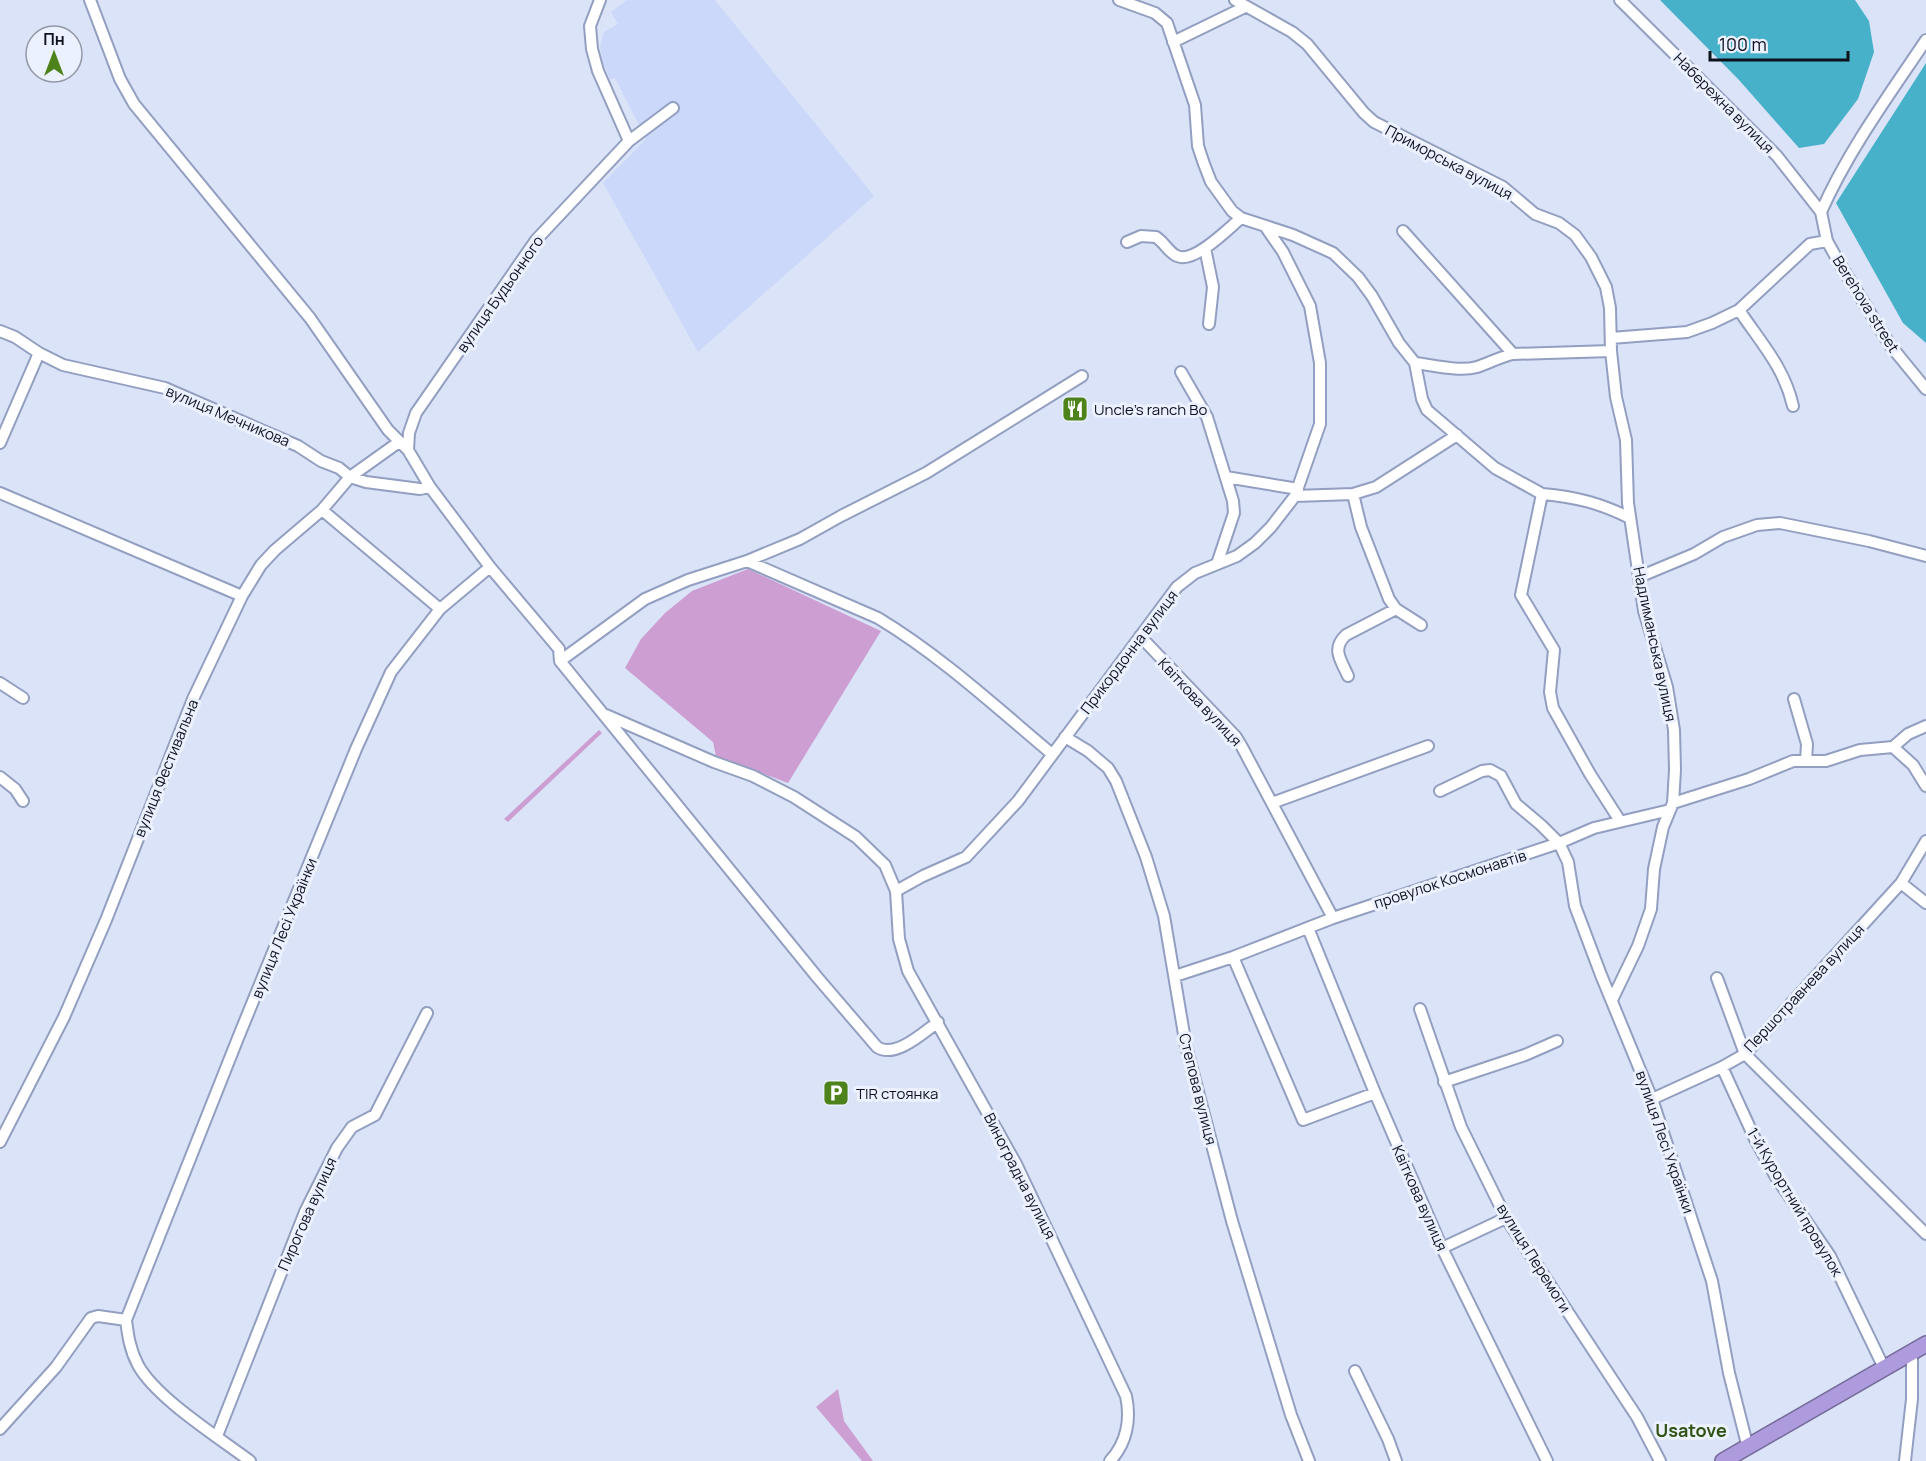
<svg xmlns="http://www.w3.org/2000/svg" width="1926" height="1461" font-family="Manrope,sans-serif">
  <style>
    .built { fill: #cbd8f9 }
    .green { fill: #cd9ed2 }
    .water { fill: #46b1c9 }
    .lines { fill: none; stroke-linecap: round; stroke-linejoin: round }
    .minor-casing { stroke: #939fc0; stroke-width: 14 }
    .highway-casing { stroke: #756b9a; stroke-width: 18 }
    .minor { stroke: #fff; stroke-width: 10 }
    .highway { stroke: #ad9bdd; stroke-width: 15 }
    .labels { text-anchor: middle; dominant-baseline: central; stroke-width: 6; stroke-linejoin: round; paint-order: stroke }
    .street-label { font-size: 15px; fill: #0d121d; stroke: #ebf1ff }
    .poi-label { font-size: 15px; fill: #0d121d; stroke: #ebf1ff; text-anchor: start }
    .quarter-label { font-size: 18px; font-weight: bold; fill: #315312; stroke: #ebf1ff }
  </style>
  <rect width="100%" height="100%" fill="#dbe3f8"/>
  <path class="built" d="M627 0H715L874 196 698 352 603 183 646 139 615 78 610 79 603 63 600 46 604 32 618 24 611 12Z"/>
  <path class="green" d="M748 569 881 631 788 783 716 756 713 742 625 668 641 639 665 613 692 591Z
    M599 730 602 733 508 822 504 819Z
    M838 1389 844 1421 873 1461H862L816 1407Z"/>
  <path class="water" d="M1660 0H1855L1869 21 1874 52 1858 99 1824 144 1799 148 1739 80Z
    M1926 63V343L1903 323 1836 203Z"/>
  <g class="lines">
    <defs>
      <path id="minor" d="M90 0 120 79 134 104 310 318 388 430 408 450 430 487 490 567 559 649 560 661 817 977 877 1047C895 1059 923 1033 938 1022
        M600 0 590 26 592 49 598 71 629 141
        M1119 0 1155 13 1167 23 1195 105 1198 146 1204 164 1211 182 1232 211 1241 218 1293 235 1333 253 1358 277 1372 296 1399 343 1415 363C1433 365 1459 372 1477 367 1489 363 1500 357 1513 354L1611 351
        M1235 0 1292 32 1307 44 1364 113 1374 122 1503 187 1535 214 1559 223 1575 235 1591 257 1606 287 1610 308 1611 351 1616 397 1626 440 1628 503 1644 611 1667 687 1674 730 1675 770 1673 803 1663 827 1654 869 1651 909 1638 946 1612 1000
        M1620 0 1777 156 1821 212
        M1173 42 1245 7
        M1821 212 1827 241 1841 266 1890 345 1926 389
        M1821 212C1848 151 1889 95 1926 40
        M1265 226 1283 252 1310 306 1320 363V424L1295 496
        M1403 231 1513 354
        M1127 242 1141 236 1156 237C1164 242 1169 253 1177 256 1194 264 1228 229 1241 218
        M1205 248 1213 287 1209 324
        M1739 310C1761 343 1784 367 1793 406
        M0 331 15 337 39 353 63 365 165 388 298 446 321 461 339 468 350 477 366 482 420 489 430 487
        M1611 338 1687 332 1712 323 1739 310 1810 244 1827 241
        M1415 363 1422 399 1427 410 1495 468 1542 494 1521 595 1554 650 1550 692 1553 708 1590 774 1620 821
        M1181 372 1207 417 1233 501 1234 513 1217 564
        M0 443 39 353
        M408 450 409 433 416 413 536 240 629 141 673 108
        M1226 477 1298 489
        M0 493 242 596
        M1353 494 1361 527 1389 599 1396 609 1421 625
        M1542 494C1576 497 1600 503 1630 518
        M322 510 440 609
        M747 561 878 618C941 656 996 707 1052 754
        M1639 577 1694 554 1723 537 1757 525 1780 523 1869 541 1926 556
        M1140 636 1236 737 1242 747 1333 918
        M560 661 645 599 688 580 747 561 800 539 841 516 926 473 1082 376
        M1348 676C1341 660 1331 649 1346 635L1396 609
        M0 683 23 698
        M1794 699 1807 744 1806 761
        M606 715 714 762 753 776 794 797 856 837 885 865 896 891 899 939 908 971 1016 1164 1126 1396C1131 1419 1127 1443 1110 1461
        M1065 737 1088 751 1108 768 1116 781 1146 857 1164 916 1186 1046 1232 1221 1291 1415 1309 1461
        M1893 747 1913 765 1926 786
        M0 777 15 789 23 801
        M1440 791 1482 771 1490 770 1501 776 1516 804 1541 825 1559 843 1568 862 1575 906 1601 975 1652 1099 1712 1281 1729 1373 1748 1448
        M1272 803 1428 746
        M1673 803 1749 779 1793 761H1826L1860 750 1893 747 1908 734 1926 726
        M1901 883 1926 903
        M896 891 923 876 966 857 1018 801 1177 587 1195 573 1237 556 1255 543 1271 527 1295 496 1353 494 1376 487 1457 435
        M1308 928 1375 1093 1442 1248 1547 1461
        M1233 957 1303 1120 1375 1093
        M1175 976 1233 957 1333 918 1559 843 1594 828 1670 810
        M1717 978 1745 1054 1926 1234
        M1420 1009 1461 1127 1506 1218 1637 1417 1660 1461
        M1722 1067 1755 1139 1776 1177 1830 1256 1884 1368
        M1444 1082 1525 1055 1557 1041
        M1652 1099 1722 1067 1745 1054 1901 883 1926 841
        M0 1142 64 1017 106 920 193 699 242 596 261 565 275 550 322 510 350 477 399 442
        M1442 1248 1506 1218
        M126 1320 238 1038 356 749 391 672 440 609 490 567
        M1355 1371 1388 1439 1396 1461
        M0 1429 56 1367 91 1318 98 1316 126 1320C128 1336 130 1350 138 1365 156 1398 218 1437 250 1461
        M217 1436 305 1212 337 1148 352 1127 375 1115 427 1013
        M1905 1461 1912 1399V1352"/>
      <path id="highway" d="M1723 1461 1926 1344"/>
    </defs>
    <use href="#minor" class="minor-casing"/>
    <use href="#highway" class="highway-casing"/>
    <use href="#minor" class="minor"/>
    <use href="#highway" class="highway"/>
  </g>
  <defs>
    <symbol id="restaurant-square" viewBox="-11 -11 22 22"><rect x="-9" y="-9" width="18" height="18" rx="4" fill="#4d831a" stroke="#ebf1ff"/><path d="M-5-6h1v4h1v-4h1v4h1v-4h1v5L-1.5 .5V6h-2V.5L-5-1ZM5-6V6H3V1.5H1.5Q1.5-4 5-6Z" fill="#fff"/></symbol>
    <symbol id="parking-square" viewBox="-11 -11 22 22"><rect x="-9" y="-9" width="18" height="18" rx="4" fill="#4d831a" stroke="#ebf1ff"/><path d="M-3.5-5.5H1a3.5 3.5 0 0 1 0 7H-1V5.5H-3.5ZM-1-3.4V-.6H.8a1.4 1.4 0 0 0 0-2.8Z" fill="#fff"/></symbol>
  </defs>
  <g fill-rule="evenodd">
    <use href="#restaurant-square" x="1060" y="394" width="30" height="30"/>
    <use href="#parking-square" x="821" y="1078" width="30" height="30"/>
  </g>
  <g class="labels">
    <g class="street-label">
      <text transform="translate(1724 103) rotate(45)">Набережна вулиця</text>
      <text transform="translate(1449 162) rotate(28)">Приморська вулиця</text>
      <text transform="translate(500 294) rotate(-55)">вулиця Будьонного</text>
      <text transform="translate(1866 304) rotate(58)">Berehova street</text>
      <text transform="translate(228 416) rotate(23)">вулиця Мечникова</text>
      <text transform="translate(1655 644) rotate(78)">Надлиманська вулиця</text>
      <text transform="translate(1129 652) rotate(-53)">Прикордонна вулиця</text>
      <text transform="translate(1200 702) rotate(47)">Квіткова вулиця</text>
      <text transform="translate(166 768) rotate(-68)">вулиця Фестивальна</text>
      <text transform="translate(1450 879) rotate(-18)">провулок Космонавтів</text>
      <text transform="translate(284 928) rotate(-68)">вулиця Лесі Українки</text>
      <text transform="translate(1804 988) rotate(-47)">Першотравнева вулиця</text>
      <text transform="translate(1198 1089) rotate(76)">Степова вулиця</text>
      <text transform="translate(1665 1142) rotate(71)">вулиця Лесі Українки</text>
      <text transform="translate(1020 1176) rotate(63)">Виноградна вулиця</text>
      <text transform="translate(1420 1198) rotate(66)">Квіткова вулиця</text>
      <text transform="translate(1795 1202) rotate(59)">1-й Курортний провулок</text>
      <text transform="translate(307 1214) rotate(-66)">Пирогова вулиця</text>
      <text transform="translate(1534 1258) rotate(58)">вулиця Перемоги</text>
    </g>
    <g class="poi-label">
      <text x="1094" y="409">Uncle's ranch Bo</text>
      <text x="856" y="1093">TIR стоянка</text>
    </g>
    <g class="quarter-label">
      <text x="1691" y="1430">Usatove</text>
    </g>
  </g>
  <g transform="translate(54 54)"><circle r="28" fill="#ebf1ff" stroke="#9298a5" stroke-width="1.5"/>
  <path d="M0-4.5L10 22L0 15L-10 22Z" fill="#4d831a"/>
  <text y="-9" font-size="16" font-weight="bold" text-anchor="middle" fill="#0d121d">Пн</text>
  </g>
  <path d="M1710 51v9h138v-9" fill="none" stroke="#0d121d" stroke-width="3"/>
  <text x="1719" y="51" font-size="18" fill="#0d121d" stroke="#ebf1ff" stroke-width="4.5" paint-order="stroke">100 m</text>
</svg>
